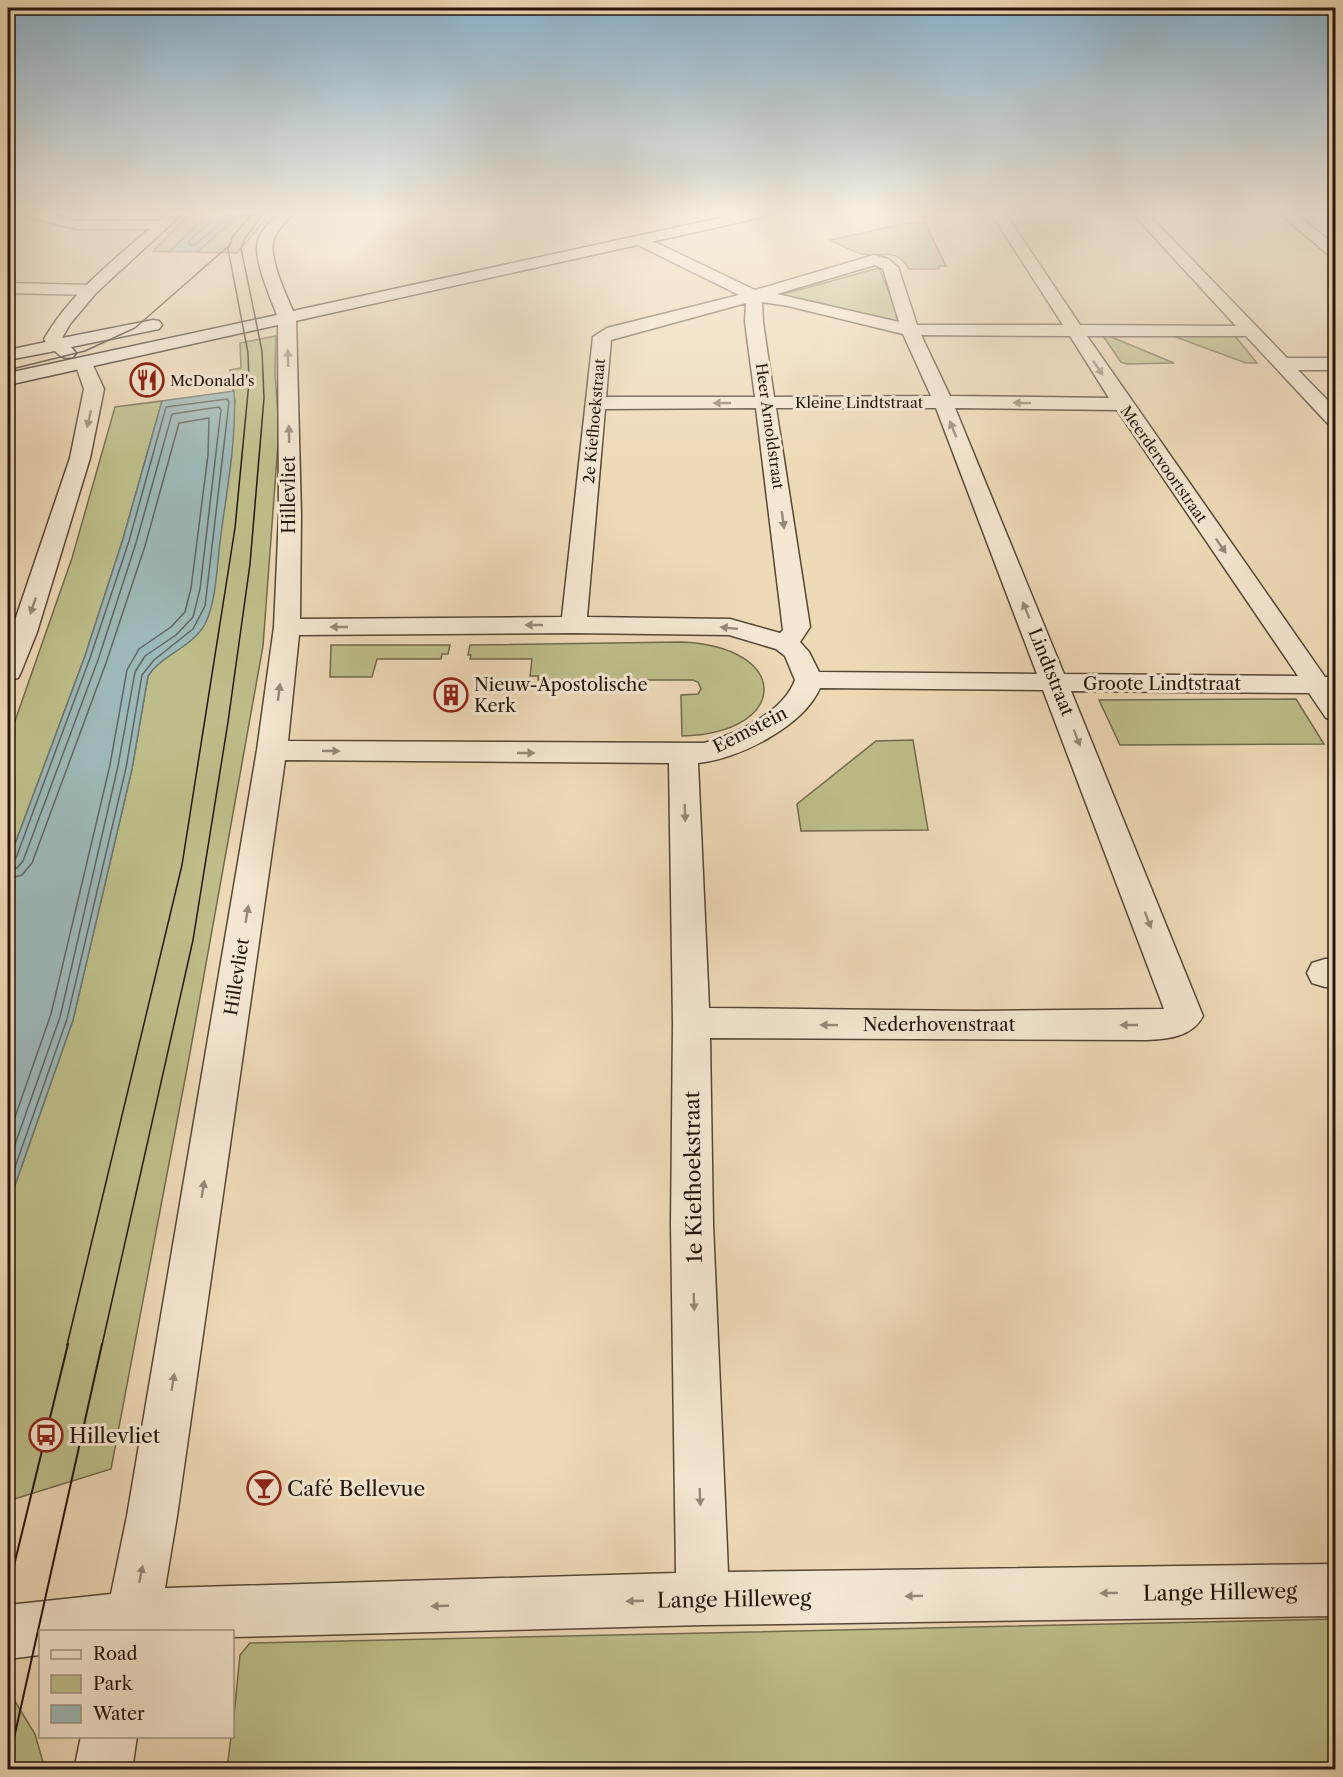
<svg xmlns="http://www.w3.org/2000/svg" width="1343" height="1777" font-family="'Libre Caslon Text',serif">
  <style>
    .green { fill: #bdbe8b; stroke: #706a4b; stroke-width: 1.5 }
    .water { fill: #9db8b8; stroke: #6d7773; stroke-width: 1.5 }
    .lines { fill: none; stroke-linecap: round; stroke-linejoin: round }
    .shore { stroke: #606662; stroke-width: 1.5 }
    .street-casing { stroke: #564636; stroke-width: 3 }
    .secondary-casing { stroke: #24150b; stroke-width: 3 }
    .street { fill: #f4e6d0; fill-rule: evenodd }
    .secondary { fill: #f4e6d0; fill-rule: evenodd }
    .tram-far1 { stroke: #24150b; stroke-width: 1.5 }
    .tram { stroke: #24150b; stroke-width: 2 }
    .oneway { fill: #968877 }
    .labels { text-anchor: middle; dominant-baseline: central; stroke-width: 6; stroke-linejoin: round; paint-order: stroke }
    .far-poi-label { font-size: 15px; fill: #24150b; stroke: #f4e6d0; text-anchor: start }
    .far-street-label { font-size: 15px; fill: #24150b; stroke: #f4e6d0 }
    .street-label { font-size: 18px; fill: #24150b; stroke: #f4e6d0 }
    .poi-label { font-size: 18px; fill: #24150b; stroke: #f4e6d0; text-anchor: start }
    .near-street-label { font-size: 21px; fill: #24150b; stroke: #f4e6d0 }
    .near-poi-label { font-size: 21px; fill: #24150b; stroke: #f4e6d0; text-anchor: start }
  </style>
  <rect width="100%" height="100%" fill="#eed9b7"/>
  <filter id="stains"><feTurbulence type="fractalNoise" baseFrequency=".00333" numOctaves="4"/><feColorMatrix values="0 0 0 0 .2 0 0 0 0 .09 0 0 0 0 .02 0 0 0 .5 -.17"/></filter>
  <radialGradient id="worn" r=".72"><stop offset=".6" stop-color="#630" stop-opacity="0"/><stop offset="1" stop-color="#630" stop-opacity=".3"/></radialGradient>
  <path class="green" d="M190 213H210L169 252 153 251Z
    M241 213H271L237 253 197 252Z
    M921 222 925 223 946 266H938L939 269H909C895 245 881 259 862 254 851 251 841 245 831 240L902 224Z
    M879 268 901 321H890L780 295Z
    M1229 334 1235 336 1257 363H1246L1173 336Z
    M276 336 275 373 279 430 263 646 190 1053 111 1469 8 1501V1205L73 1020 132 769 148 676 155 666 184 645 205 623 213 592 230 458 235 401 230 370 241 368 240 343Z
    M1103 336H1109L1174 363 1127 364 1121 362Z
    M162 401 123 539 85 656 8 863V741L72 558 115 407Z
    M681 642C791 646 792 733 682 736L681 695 698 694 701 689 698 682 693 680H538V676H530L532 659H470L471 655H468L470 645Z
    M331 645H450L448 654H442L441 659H377L372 677H330Z
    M1296 699 1324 744 1120 745 1099 700Z
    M913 740 928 830 801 831 797 804 876 741Z
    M1335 1619V1769H227L231 1737 232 1736 240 1655 250 1643Z
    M8 1690 35 1734 45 1769H8Z"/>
  <path class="water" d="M210 213H241L197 252H169Z
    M234 391C237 441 226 493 220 542 217 566 216 603 205 624 192 648 162 654 148 676L132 769 73 1020 8 1205V863L85 656 123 539 162 401Z"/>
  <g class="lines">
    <path class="shore" d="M214 213 212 220 189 241 190 245H195L232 213
      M8 862 16 858 90 658 129 541 166 407 227 399 229 402 205 606 193 629 154 660 142 675 126 768 67 1019 8 1187
      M8 870 17 868 23 861 98 660 136 543 172 414 219 407 221 410 200 589 193 617 176 635 145 656 135 672 118 766 60 1017 8 1164
      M8 879 22 875 32 863 106 663 145 546 179 423 209 418 208 455 191 588 185 612 171 627 139 649 127 670 110 765 51 1014 8 1137"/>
    <defs>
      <path id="street" d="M22 213H47L77 221H164L171 225 164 229H77L24 216Z
        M991 213H1005L1080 325 1236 326 1132 213H1147L1287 358H1336V370H1298L1336 409V427L1329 425 1246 336H1087L1325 677H1336V721L1326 718 1309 693 1071 691 1203 1016C1192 1037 1168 1039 1146 1040L710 1038 713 1224 728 1572 1336 1564V1616L703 1625 232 1637V1632H40V1655L8 1659V1605L111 1594 127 1516 257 750 274 627 279 515 278 318 281 314H293L296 318 301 515 300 619 562 617 593 337 607 328 739 295 634 243 632 240 634 237H644L755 290 874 255 888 259 898 267 917 325H1063ZM875 265 883 269 899 322 777 294ZM762 302 788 306 903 334 931 396 774 397 763 322ZM746 303 745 322 755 397H606L611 340ZM921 335 1070 336 1109 398 950 396ZM756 408 783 630 780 633 730 619 587 617 605 409ZM776 408H936L1037 674 819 672 809 652 800 642 810 627ZM955 408 1117 410 1298 676 1064 674ZM574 633 729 635 776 649 785 656 795 680C783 713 736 734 704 743L288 741 299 635ZM820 688 1043 690 1164 1009 976 1011 709 1008 698 763C738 759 803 727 820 688ZM285 760 669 763 673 1023 671 1224 676 1573 165 1588 177 1516Z
        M1279 213H1295L1336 246V258L1331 257Z
        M8 283 91 285 99 290 91 295 8 293Z
        M84 357 90 359 104 389 90 458 37 632 21 672 18 678 8 680V641L70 458 84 389 75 363 78 359Z
        M1325 959H1336V987H1325L1312 983 1307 973 1312 963Z
        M81 1736H137L132 1770H74Z"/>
      <path id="secondary" d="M167 213H183L96 293 70 324 62 338 153 320 159 321 162 325 159 329 71 347 76 353 73 357C64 359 61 357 55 351L8 360V350L46 342 44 339C74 287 124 253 167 213Z
        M278 213H293C287 221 279 228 275 236 266 254 286 294 293 311L742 213H770L763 217 8 385V373L277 315C270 296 253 260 258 240 261 230 272 221 278 213Z"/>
    </defs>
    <use href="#street" class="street-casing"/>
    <use href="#secondary" class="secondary-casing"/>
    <use href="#street" class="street"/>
    <use href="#secondary" class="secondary"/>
    <path class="tram-far1" d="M8 370 85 351 135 328 232 243
      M67 1345 182 865 235 528 249 382 248 353 228 249 233 236 253 213
      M102 1345 193 940 228 722 250 564 264 398 262 351 241 248 245 238 264 213"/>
    <path class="tram" d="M8 1590 68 1344
      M8 1765 102 1344"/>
  </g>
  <defs><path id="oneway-solid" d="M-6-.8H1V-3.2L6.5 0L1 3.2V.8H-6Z" transform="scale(1.5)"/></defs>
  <g class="oneway">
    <use href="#oneway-solid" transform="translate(288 358) rotate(-91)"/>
    <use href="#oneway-solid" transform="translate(1098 368) rotate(56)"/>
    <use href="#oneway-solid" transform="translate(722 403) rotate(180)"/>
    <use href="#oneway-solid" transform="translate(1022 403) rotate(-179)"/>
    <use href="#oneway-solid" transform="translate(89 419) rotate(103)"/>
    <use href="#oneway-solid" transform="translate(953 429) rotate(-112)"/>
    <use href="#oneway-solid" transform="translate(289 434) rotate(-91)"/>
    <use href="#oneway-solid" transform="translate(783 520) rotate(82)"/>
    <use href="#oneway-solid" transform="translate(1221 546) rotate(55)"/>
    <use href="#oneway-solid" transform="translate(33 606) rotate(109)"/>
    <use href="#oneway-solid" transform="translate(1026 610) rotate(-112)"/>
    <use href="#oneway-solid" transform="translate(534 625) rotate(180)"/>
    <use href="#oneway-solid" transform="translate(339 627) rotate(180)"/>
    <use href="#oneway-solid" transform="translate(729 628) rotate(-174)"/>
    <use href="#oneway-solid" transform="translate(279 692) rotate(-83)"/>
    <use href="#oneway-solid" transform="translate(1077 738) rotate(69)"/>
    <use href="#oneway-solid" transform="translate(331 751) rotate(1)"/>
    <use href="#oneway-solid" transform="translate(526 753)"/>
    <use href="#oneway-solid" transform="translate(685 813) rotate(88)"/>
    <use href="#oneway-solid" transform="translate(247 914) rotate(-81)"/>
    <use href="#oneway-solid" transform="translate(1148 920) rotate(69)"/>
    <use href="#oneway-solid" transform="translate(829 1025) rotate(-179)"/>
    <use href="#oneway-solid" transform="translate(1129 1025) rotate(180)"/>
    <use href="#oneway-solid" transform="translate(203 1189) rotate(-81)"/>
    <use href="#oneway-solid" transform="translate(694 1302) rotate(88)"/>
    <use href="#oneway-solid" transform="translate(173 1382) rotate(-81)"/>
    <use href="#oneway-solid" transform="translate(700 1497) rotate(88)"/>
    <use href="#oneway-solid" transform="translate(141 1574) rotate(-79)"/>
    <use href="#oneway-solid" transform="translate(1109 1593) rotate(179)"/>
    <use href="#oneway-solid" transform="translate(914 1596) rotate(179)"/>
    <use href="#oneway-solid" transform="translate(635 1601) rotate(178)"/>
    <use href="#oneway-solid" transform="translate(440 1606) rotate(178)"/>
  </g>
  <linearGradient id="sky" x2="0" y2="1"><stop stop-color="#8ab6d5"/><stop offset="0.46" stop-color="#f7eedf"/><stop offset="1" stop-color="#f7eedf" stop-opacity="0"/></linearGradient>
  <rect width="1343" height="462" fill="url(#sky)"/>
  <defs>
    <symbol id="restaurant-ring" viewBox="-11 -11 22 22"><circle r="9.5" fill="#f4e6d0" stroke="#8f2418" stroke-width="1.5"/><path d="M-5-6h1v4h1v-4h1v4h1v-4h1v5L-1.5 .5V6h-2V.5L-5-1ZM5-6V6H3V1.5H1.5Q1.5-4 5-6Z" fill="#8f2418"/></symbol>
    <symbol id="building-ring" viewBox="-11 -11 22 22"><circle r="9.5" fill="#f4e6d0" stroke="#8f2418" stroke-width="1.5"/><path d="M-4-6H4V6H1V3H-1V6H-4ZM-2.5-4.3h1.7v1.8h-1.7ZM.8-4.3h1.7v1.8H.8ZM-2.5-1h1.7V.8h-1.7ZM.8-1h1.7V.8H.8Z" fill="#8f2418"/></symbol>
    <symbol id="bus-ring" viewBox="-11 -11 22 22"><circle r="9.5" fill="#f4e6d0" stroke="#8f2418" stroke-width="1.5"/><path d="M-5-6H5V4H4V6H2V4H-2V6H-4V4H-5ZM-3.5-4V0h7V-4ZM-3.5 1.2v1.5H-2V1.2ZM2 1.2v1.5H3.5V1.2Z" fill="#8f2418"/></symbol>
    <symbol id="bar-ring" viewBox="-11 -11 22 22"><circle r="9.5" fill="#f4e6d0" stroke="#8f2418" stroke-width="1.5"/><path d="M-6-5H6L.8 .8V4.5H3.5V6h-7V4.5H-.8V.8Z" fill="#8f2418"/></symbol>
  </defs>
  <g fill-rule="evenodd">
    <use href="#restaurant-ring" x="128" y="361" width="38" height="38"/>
    <use href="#building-ring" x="432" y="676" width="38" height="38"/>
    <use href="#bus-ring" x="27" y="1416" width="38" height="38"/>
    <use href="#bar-ring" x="245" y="1469" width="38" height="38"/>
  </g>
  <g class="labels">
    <g class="far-poi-label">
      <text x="170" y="380">McDonald's</text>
    </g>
    <g class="far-street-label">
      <text x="859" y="402">Kleine Lindtstraat</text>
      <text transform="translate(594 421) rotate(-85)">2e Kiefhoekstraat</text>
      <text transform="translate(770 426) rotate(82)">Heer Arnoldstraat</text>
      <text transform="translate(1164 464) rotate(55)">Meerdervoortstraat</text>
    </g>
    <g class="street-label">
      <text transform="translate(289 495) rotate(-90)">Hillevliet</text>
      <text transform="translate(1051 672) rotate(68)">Lindtstraat</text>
      <text x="1162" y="684">Groote Lindtstraat</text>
      <text transform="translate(750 730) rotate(-27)">Eemstein</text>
      <text transform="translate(237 977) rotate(-81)">Hillevliet</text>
      <text x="939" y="1025">Nederhovenstraat</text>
    </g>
    <g class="poi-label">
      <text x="474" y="685">Nieuw-Apostolische<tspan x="474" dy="21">Kerk</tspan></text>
    </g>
    <g class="near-street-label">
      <text transform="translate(693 1177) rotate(-91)">1e Kiefhoekstraat</text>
      <text transform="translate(1220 1592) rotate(-1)">Lange Hilleweg</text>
      <text transform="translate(734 1599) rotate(-1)">Lange Hilleweg</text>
    </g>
    <g class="near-poi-label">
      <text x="69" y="1435">Hillevliet</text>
      <text x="287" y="1488">Café Bellevue</text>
    </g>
  </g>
  <rect width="1343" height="1777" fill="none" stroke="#eed9b7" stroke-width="30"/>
  <rect x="9" y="9" width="1325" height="1759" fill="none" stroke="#24150b" stroke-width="3"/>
  <rect x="15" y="15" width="1313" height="1747" fill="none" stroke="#24150b" stroke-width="1.5"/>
  <rect x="39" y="1630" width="195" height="108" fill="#f4e6d0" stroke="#a19281" stroke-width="1.5"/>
  <rect x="51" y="1650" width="30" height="9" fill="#f4e6d0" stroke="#a19281" stroke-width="1.5"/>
  <text x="93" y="1660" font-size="18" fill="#24150b">Road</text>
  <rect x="51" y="1675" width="30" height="18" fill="#bdbe8b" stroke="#a19281" stroke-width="1.5"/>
  <text x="93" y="1690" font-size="18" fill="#24150b">Park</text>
  <rect x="51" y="1705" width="30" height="18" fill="#9db8b8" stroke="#a19281" stroke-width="1.5"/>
  <text x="93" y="1720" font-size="18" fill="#24150b">Water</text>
  <rect width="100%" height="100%" filter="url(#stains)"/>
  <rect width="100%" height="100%" fill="url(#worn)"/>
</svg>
